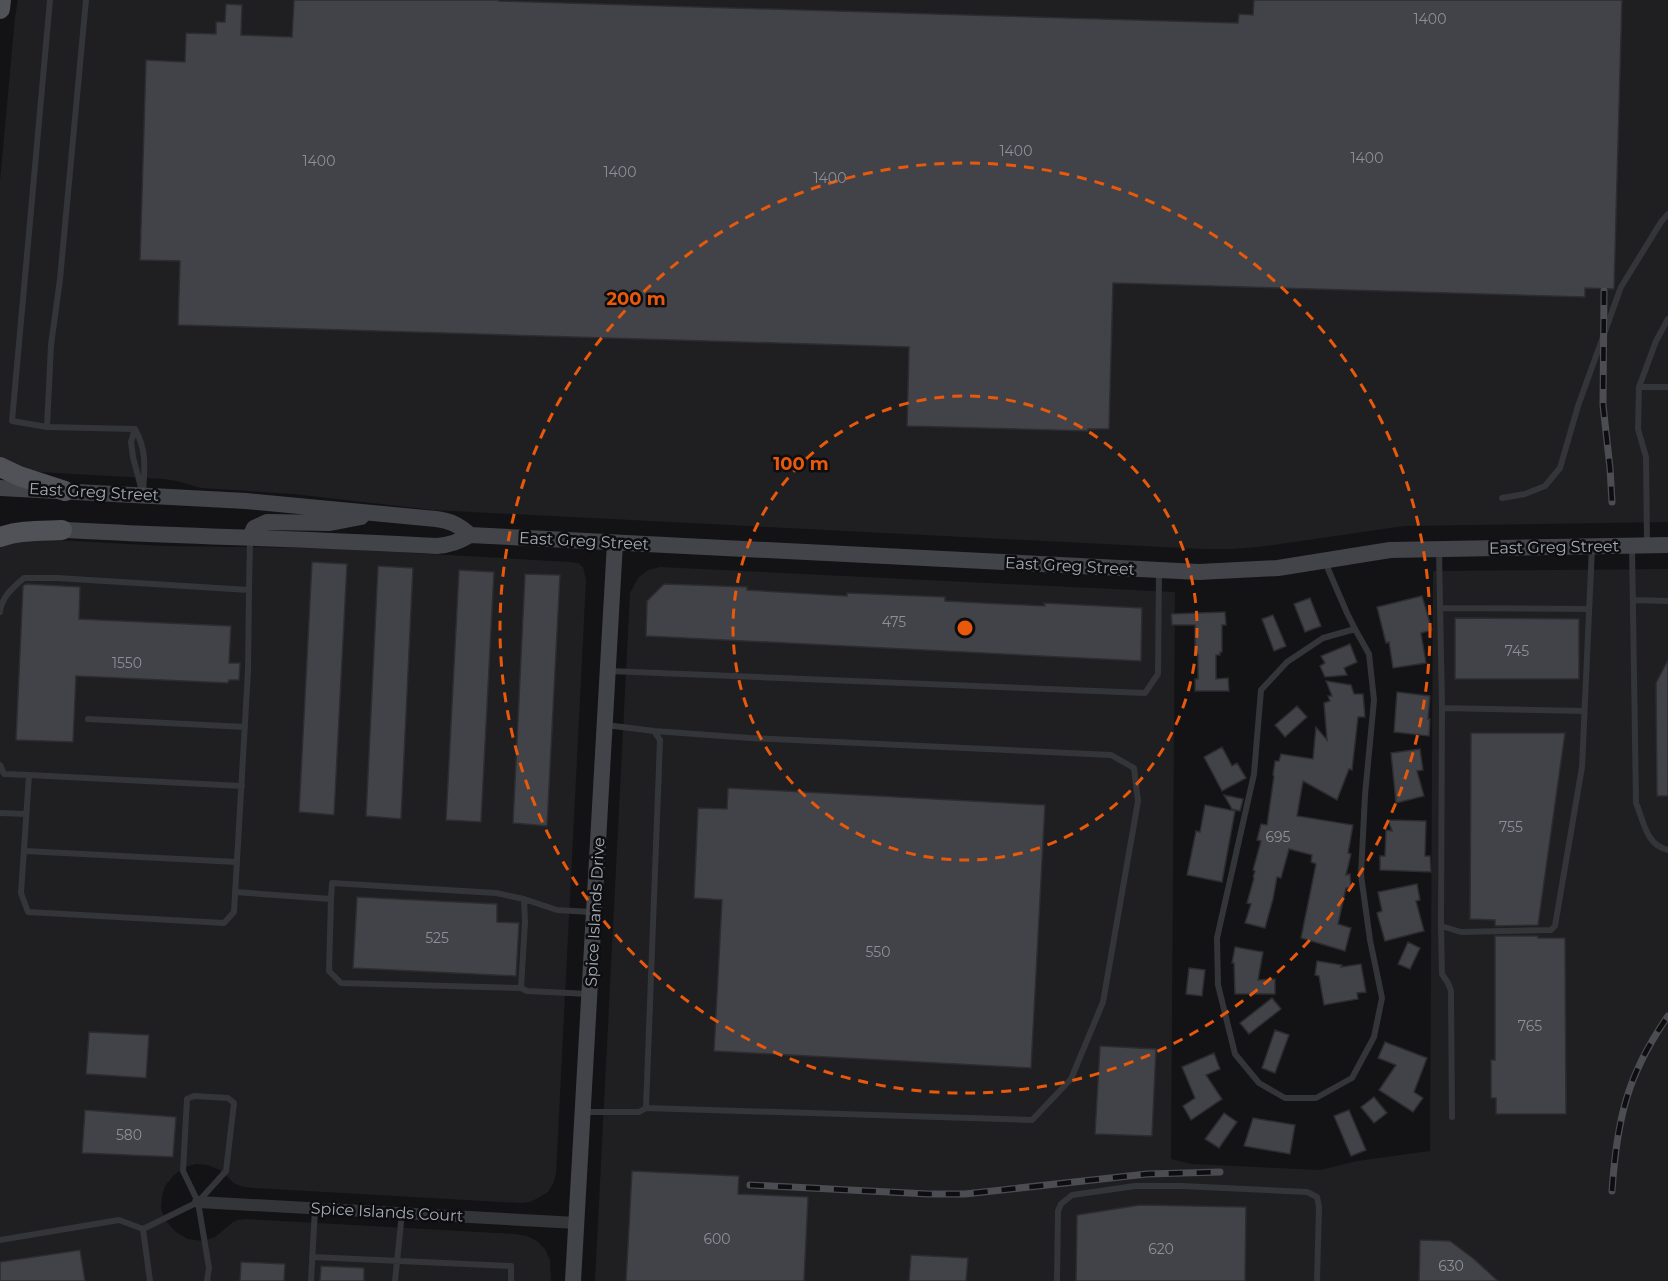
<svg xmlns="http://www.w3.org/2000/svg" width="1668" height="1281" font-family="Montserrat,sans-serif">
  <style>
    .built { fill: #1f1f22 }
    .building { fill: #424348; stroke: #2d2d31; stroke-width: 1.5 }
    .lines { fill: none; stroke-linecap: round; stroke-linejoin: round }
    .lane { stroke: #343539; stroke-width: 6 }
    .street { stroke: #343539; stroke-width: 12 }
    .secondary { stroke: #424449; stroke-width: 16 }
    .primary { stroke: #505258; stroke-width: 20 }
    .rail-casing { stroke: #4b4d52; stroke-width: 7 }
    .rail { stroke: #0e0e10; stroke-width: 4.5; stroke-dasharray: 14; stroke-linecap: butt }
    .ring { fill: none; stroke: #e8590c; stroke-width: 3; stroke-dasharray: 10 8 }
    .labels { text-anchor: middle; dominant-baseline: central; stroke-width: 5; stroke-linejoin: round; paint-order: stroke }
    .number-label { font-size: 14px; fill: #8c909a }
    .street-label { font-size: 16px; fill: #a5aab5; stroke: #0e0e10 }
    .centre { fill: #e8590c; stroke: #0e0e10; stroke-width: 3 }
    .ring-label { font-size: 18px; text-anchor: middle; font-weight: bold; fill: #e8590c; stroke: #0e0e10; stroke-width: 5; stroke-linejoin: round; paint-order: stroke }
  </style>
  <rect width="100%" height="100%" fill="#131315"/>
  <path class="built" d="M18 0H1668V522L1404 526 1259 547 1232 549H1203L433 510 293 494 201 488 177 481 163 479 39 472 19 468 0 458V181L15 17Z
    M40 539 164 546 323 548 570 562 578 563 583 567 586 580 556 1174 553 1184 548 1192 540 1197 530 1202 520 1203 254 1188 244 1187 235 1184 220 1170 207 1165 196 1164 185 1167 174 1175 165 1186 162 1197 161 1209 167 1222 176 1232 188 1239 203 1241 215 1237 233 1222 238 1220 247 1219 515 1234 527 1236 537 1241 545 1249 550 1260 551 1281H0V547L6 544Z
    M660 567 1175 592 1171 1159 1192 1164 1320 1170 1357 1161 1430 1151 1433 571 1668 569V1281H595L630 593 638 578 648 570Z"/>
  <path class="building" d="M294 0H499V1L1238 23 1239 14 1253 15 1254 0H1622L1614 289 1585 288V297L1113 283 1109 429H1088V431L907 426 909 347 178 325 180 261 140 260 146 60 185 62 186 33 216 34V22H225L226 4 242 5 241 35 292 37Z
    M312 562 347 564 334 815 299 812Z
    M378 566 413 568 401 819 366 816Z
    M459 570 494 572 481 822 446 820Z
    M525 574 560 575 547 826 513 823Z
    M26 584 80 587 79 619 231 626 229 663H240L239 680H229L228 683 76 676 73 742 16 740 23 586Z
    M664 584 747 587V590L847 596V593L945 597V601L1045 606 1044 603 1142 608 1141 661 646 636 647 601Z
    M1422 596 1432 630 1421 633 1426 663 1393 668 1389 642 1386 643 1377 607Z
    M1310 598 1321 626 1305 632 1294 604Z
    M1225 612 1226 625H1222V652H1220V655H1216V679L1228 678 1229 691H1195V679H1198V655H1195V625H1172L1171 614Z
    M1273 615 1286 646 1274 651 1262 619Z
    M1455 618 1579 619V679H1455Z
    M1350 644 1357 662 1344 668 1347 675 1325 677 1320 666 1325 663 1321 656Z
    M1668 660V796H1657L1656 683Z
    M1326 681 1351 685 1354 694H1363L1365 717H1358L1352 770 1349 769 1337 800 1303 781 1297 816 1353 825 1348 853 1351 854 1346 875 1350 874 1351 888H1346L1338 924 1351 928 1345 951 1301 938 1316 864 1311 862 1312 855 1289 849 1281 878 1277 877 1273 899 1265 928 1245 923 1251 904 1247 903 1254 878 1253 877 1255 871 1253 870 1261 841 1257 840 1261 824 1267 825 1274 776 1273 775 1275 761H1279L1281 754 1313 759 1316 727 1327 740 1324 703 1330 701 1328 696H1332Z
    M1397 692 1430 696 1428 719H1430L1429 736 1394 732Z
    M1297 706 1307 717 1285 737 1275 725Z
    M1471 733H1565L1538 925 1495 926V920L1470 919Z
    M1222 747 1232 766 1237 763 1246 778 1222 791 1204 757Z
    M1420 749 1423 770 1417 771 1424 796 1396 803 1391 753Z
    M728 788 1045 805 1031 1068 714 1051 722 900 694 898 698 808 727 809Z
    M1224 795 1243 799 1240 811 1232 809Z
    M1205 805 1235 811 1222 882 1187 875 1196 831 1200 832Z
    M1388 820 1426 821 1425 856H1430L1431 872 1380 870V856H1385L1386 830 1392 831Z
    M1417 884 1420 900 1416 901 1424 931 1385 941 1377 913 1382 911 1378 892Z
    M357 897 497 904V922L519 923 516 976 353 968Z
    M1495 936H1538V938H1565L1566 1114H1496V1098H1491V1060H1495Z
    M1408 942 1420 948 1410 969 1398 964Z
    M1235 947 1263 952 1258 980 1275 979V994H1235L1234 963H1232Z
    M1317 961 1342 965 1341 967 1361 964 1366 992 1357 993 1358 999 1324 1005 1319 976 1315 975Z
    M1189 968 1205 970 1202 996 1186 994Z
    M1272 998 1281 1009 1249 1034 1240 1023Z
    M1275 1030 1289 1035 1275 1073 1262 1068Z
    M89 1032 149 1035 146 1078 86 1074Z
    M1385 1042 1427 1058 1414 1092 1423 1098 1413 1112 1379 1090 1396 1065 1378 1058Z
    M1100 1046 1156 1049 1152 1136 1095 1134Z
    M1214 1053 1220 1069 1206 1075 1222 1099 1191 1120 1183 1106 1195 1098 1182 1067Z
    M1374 1097 1387 1113 1374 1123 1361 1107Z
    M85 1110 176 1117 173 1157 82 1153Z
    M1349 1110 1366 1150 1351 1156 1334 1116Z
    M1224 1113 1237 1122 1219 1148 1205 1139Z
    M1253 1118 1295 1125 1290 1154 1244 1146Z
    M632 1171 739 1176 738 1194 808 1197 804 1281H626Z
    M1140 1205 1246 1207 1245 1281H1076L1077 1215Z
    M1420 1240 1450 1241 1474 1259 1498 1281H1419Z
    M80 1250 85 1281H0V1262Z
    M911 1255 968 1258 966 1281H909Z
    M241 1262 285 1264 284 1281H240Z
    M321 1266 364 1268V1281H320Z"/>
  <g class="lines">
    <path class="lane" d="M50 0 12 421 47 427 135 429
      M1639 387H1668
      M47 427 51 345 60 279 86 0
      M135 429C148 452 144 471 143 495L133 457 131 442Z
      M1502 498 1525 494 1545 486 1560 468 1578 406 1621 287 1661 222 1668 214
      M1647 545 1646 457 1638 429 1639 387 1656 341 1668 319
      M1632 546 1636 803C1644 822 1646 845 1668 850
      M1439 549 1442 708 1441 926 1461 932 1551 930 1555 926 1582 767 1592 547
      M1325 562 1347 613 1355 629 1369 654 1374 700 1365 795 1361 875 1370 940 1382 998 1374 1037 1352 1078 1316 1098H1285L1259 1083 1235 1054 1218 985 1217 938 1254 774 1261 690 1287 662 1323 638 1355 629
      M1633 600 1668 601
      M1440 608 1589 609
      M0 612C1 597 14 587 24 578H57L249 590 250 540
      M609 671 1145 693 1158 674 1159 572
      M1442 708 1584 711
      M88 719 245 727
      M0 765 4 774 29 775 21 893 28 912 224 923 234 912 248 671 249 590
      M29 775 242 786
      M0 813 26 814
      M25 851 237 862
      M235 892 331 899 332 883 496 893 524 899
      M331 899 329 971 341 983 521 988
      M1441 926 1442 974 1448 983 1451 991 1452 1117
      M589 994 527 991 521 988 525 922 524 899 557 910 591 912
      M646 1108 1032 1120 1071 1079 1103 1002 1138 801 1134 768 1111 755 750 738 654 731
      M584 1112H639L646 1108 660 740 654 731 606 725
      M143 1229 198 1202 226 1171 234 1103 228 1098 194 1096 187 1099 183 1171 198 1202 209 1268 207 1281
      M0 1240 119 1220 143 1229 150 1281
      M312 1257 511 1266V1281
      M311 1281 315 1209
      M395 1281 402 1213
      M1057 1281 1058 1211 1061 1204 1072 1195 1135 1186H1182L1307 1192 1317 1197 1319 1207 1317 1281"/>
    <path class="street" d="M198 1202 577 1223"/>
    <path class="secondary" d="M0 488 246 501 436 519C451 521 459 525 470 535
      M49 529C178 537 307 538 437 546 450 545 459 542 470 535L1199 572 1278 568 1390 550 1668 545
      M250 537 254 528 267 522 330 523 361 517
      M573 1281 615 543"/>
    <path class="primary" d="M0 9 1 0
      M0 467 19 476 65 491
      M0 537C20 530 41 531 62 530"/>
    <defs>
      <path id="rail" d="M1604 291 1603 405 1610 468 1612 502
        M750 1185 928 1194H965L1147 1174 1220 1172
        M1612 1191C1617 1119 1627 1075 1668 1016"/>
    </defs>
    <use href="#rail" class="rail-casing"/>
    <use href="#rail" class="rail"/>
  </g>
  <g class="ring">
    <circle cx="965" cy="628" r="232"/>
    <circle cx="965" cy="628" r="465"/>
  </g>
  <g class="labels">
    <g class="number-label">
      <text x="1430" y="19">1400</text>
      <text x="1016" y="151">1400</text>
      <text x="1367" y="158">1400</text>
      <text x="319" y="161">1400</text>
      <text x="620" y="172">1400</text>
      <text x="830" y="178">1400</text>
      <text x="894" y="622">475</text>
      <text x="1517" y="651">745</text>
      <text x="127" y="663">1550</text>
      <text x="1511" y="827">755</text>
      <text x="1278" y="837">695</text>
      <text x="437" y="938">525</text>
      <text x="878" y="952">550</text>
      <text x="1530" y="1026">765</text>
      <text x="129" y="1135">580</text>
      <text x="717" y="1239">600</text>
      <text x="1161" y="1249">620</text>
      <text x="1451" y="1266">630</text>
    </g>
    <g class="street-label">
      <text transform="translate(94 492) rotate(3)">East Greg Street</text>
      <text transform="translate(584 541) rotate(3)">East Greg Street</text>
      <text transform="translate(1554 547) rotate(-1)">East Greg Street</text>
      <text transform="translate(1070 566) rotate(3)">East Greg Street</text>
      <text transform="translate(595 912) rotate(-87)">Spice Islands Drive</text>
      <text transform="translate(387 1212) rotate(3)">Spice Islands Court</text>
    </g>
  </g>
  <circle cx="965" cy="628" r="9" class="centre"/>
  <g class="ring-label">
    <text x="636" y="305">200 m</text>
    <text x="801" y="470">100 m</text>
  </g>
</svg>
